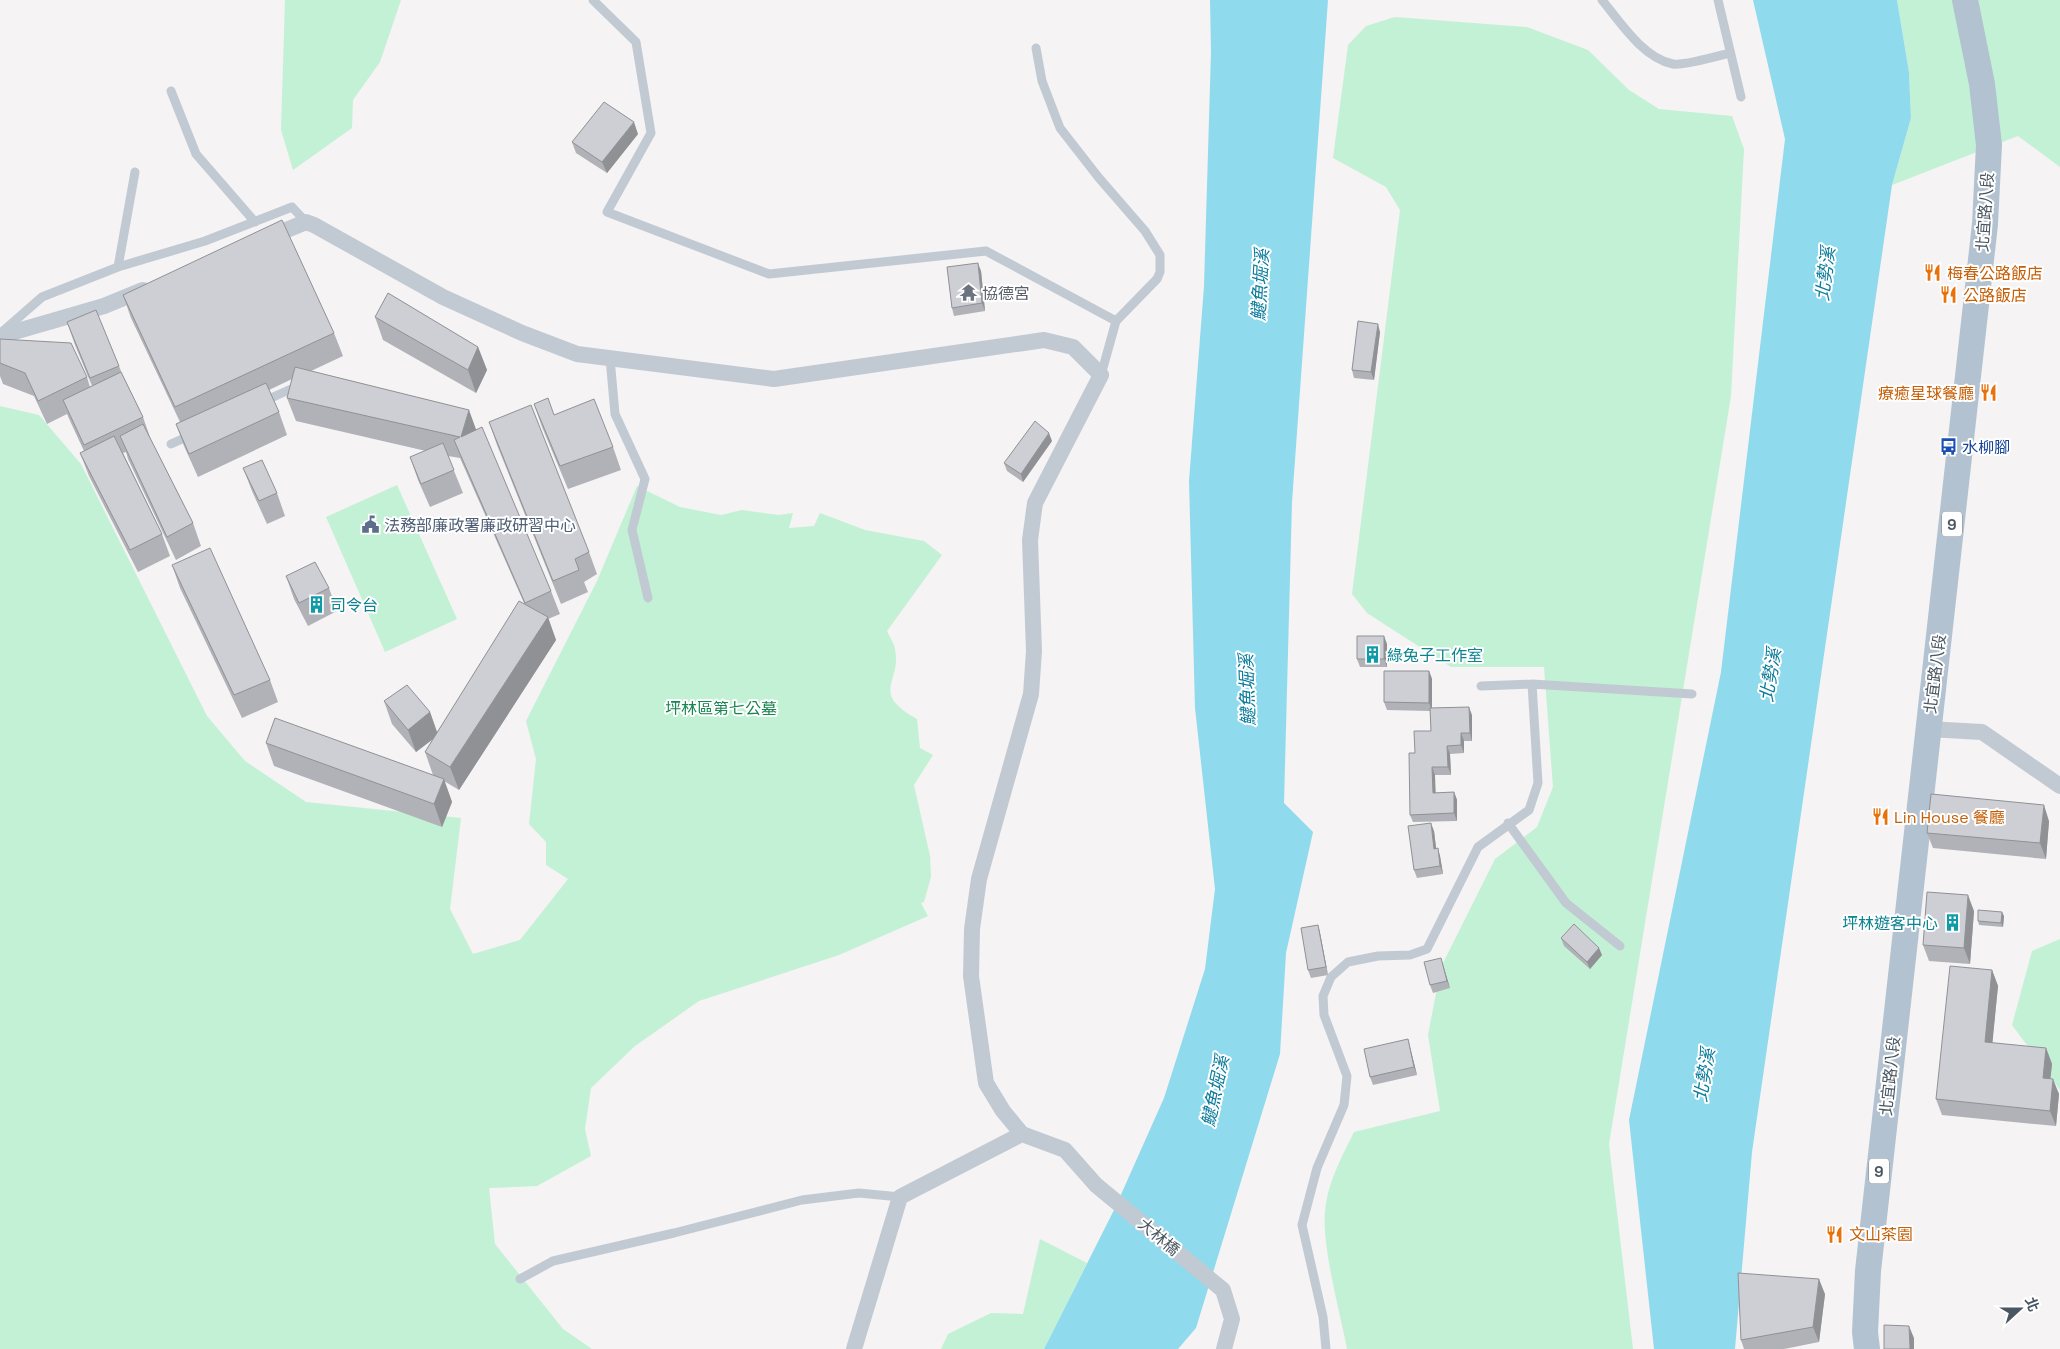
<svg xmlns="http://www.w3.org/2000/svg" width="2060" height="1349" font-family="'Space Grotesk','Noto Sans TC',sans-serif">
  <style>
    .green { fill: #c3f1d5 }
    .water { fill: #90daee }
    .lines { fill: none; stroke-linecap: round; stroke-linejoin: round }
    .lane { stroke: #c1cad2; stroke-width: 9 }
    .street { stroke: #c1cad2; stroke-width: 16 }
    .primary { stroke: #b3c2d1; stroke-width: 26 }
    .wall { fill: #b0b2b7 }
    .shaded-wall { fill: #909195 }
    .building { fill: #cdcfd5; stroke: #909195 }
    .labels { text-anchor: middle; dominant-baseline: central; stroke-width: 4; stroke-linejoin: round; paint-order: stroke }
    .shield { fill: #fff; stroke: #808990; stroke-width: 1 }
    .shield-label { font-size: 15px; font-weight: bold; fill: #4a5661 }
    .street-label { font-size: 16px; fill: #4a5661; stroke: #fff }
    .food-label { font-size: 16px; fill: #c56008; stroke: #fff; text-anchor: start }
    .worship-label { font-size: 16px; fill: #5b616d; stroke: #fff; text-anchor: start }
    .transit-label { font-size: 16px; fill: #164399; stroke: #fff; text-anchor: start }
    .service-label { font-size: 16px; fill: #4e5e75; stroke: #fff; text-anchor: start }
    .culture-label { font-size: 16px; fill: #0d838f; stroke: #fff; text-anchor: start }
    .park-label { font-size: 16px; fill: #17864f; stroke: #fff }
    .water-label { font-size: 18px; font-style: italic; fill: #0c7c9b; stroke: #fff }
  </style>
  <rect width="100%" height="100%" fill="#f5f3f3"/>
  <path class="green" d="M285 0H401L380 62 353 100 352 128 293 170 281 130Z
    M1897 0H2060V167L2018 136 1892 185 1911 118 1909 72Z
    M1395 17 1527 27 1588 50 1629 90 1659 109 1732 116 1744 149 1731 396 1609 1144 1633 1349H1347C1340 1311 1322 1249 1325 1212 1327 1184 1342 1156 1354 1132L1440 1111 1428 1035 1441 967 1495 859 1537 827 1553 787 1544 667H1451L1367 613 1352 594 1400 210 1386 187 1333 158 1348 45 1366 26Z
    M0 406 39 415 81 464 207 716 245 761 306 802 461 818 450 909 473 954 520 940 568 879 546 865V842L529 824 536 759 526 721 597 581 637 486 680 507 721 515 742 510 779 515 793 513 789 528 814 526 820 513 865 530 924 541 942 555 887 631C889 636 894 643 895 649 902 683 869 692 917 719L920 748 933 755 914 785 930 856 931 877 924 902 921 903 928 916 839 955 699 1001 635 1046 591 1088 585 1129 591 1156 537 1186 489 1188 495 1244 563 1329 592 1349H0Z
    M397 485 457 619 385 652 326 517Z
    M2060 939V1090L2012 1025 2032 951Z
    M1040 1239 1087 1263 1044 1349H941L948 1334 991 1313 1023 1314Z"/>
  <path class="water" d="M1210 0H1328L1292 502 1284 803 1313 832 1286 953 1280 1054 1196 1328 1178 1349H1044L1115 1208 1164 1098 1205 969 1215 889 1195 708 1189 481 1204 286 1211 52Z
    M1753 0H1897L1909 72 1911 118 1892 185 1752 1152 1735 1349H1654L1629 1120 1721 672 1785 139Z"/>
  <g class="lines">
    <path class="lane" d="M593 0 636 42 651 133 607 212 769 274 986 251 1116 321
      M1602 0C1620 22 1643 58 1673 64 1684 66 1718 56 1730 53
      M1718 0 1741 97
      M1036 48 1042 81 1060 128 1099 178 1145 231 1160 255V272L1157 279 1116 321 1101 375
      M171 91 196 154 255 222
      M118 267 135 172
      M2 332 42 297 118 267 205 241 292 207 306 222
      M610 358 615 414 645 479 632 530 648 598
      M262 402 300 385
      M171 444 191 435
      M1481 686 1532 684 1692 694
      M1508 823 1566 903 1620 946
      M520 1279 553 1261 674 1233 802 1200 859 1193 900 1197
      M1326 1349 1323 1317 1302 1225 1317 1168 1344 1105 1347 1076 1324 1015 1323 996 1331 977 1348 962 1378 956 1410 955 1427 949 1478 847 1529 810 1538 783 1532 684"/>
    <path class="street" d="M267 238 306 222 314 225 443 297 522 333 577 354 774 379 1044 340 1073 347 1101 375 1035 503 1030 540 1034 651 1031 694 979 879 972 929 971 976 986 1083 1003 1111 1022 1134 1065 1150 1096 1185 1223 1290 1232 1319 1224 1349
      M0 336 104 306 143 290
      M1928 729 1982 732 2060 786
      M854 1349 900 1197 1022 1134"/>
    <path class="primary" d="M1867 1349 1865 1332 1868 1271 1985 224 1989 145 1982 84 1965 0"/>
  </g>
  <path class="wall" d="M638 134 607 173 576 153 572 142Z
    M981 271 985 311 954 316 952 308Z
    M123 295 334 333 343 356 311 371 476 430 551 591 560 614 548 619 556 640 459 790 444 781 452 802 442 827 274 766 266 743 436 776 433 775 425 752 432 740 416 752 392 724 384 701 430 712 437 732 524 603 460 458 448 456 463 493 430 507 418 480 410 457 426 451 296 421 287 398 292 379 269 390 279 412 287 435 198 477 184 446 176 424 180 422 131 318Z
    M375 317 478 347 487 370 476 393 383 340Z
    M67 322 119 366 123 376 143 417 151 440 193 523 201 546 176 560 128 459 126 452 123 453 162 534 170 556 138 572 89 476 80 453 84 451 71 423 67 414 47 424 34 396 3 384 0 376V339L87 377 90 387 92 386 75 345Z
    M1380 332 1374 380 1354 378 1352 370Z
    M534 404 613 447 621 470 568 489 542 427Z
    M489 422 589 552 597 574 584 582 588 592 561 604 497 445Z
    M1052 441 1023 482 1007 471 1004 463Z
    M243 468 277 493 285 516 267 524 252 491Z
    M172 565 270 680 278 702 242 718 180 588Z
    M286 576 329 588 337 611 308 626 294 599Z
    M1387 644V667H1360L1357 659Z
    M1429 671 1432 679V708L1472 715V741H1464V753L1450 754 1451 775H1435V793L1454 792 1457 800V821L1413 822 1410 815 1431 731 1430 711 1387 710 1384 702Z
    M2049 821 2046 859 1933 848 1927 833Z
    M1434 831 1436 848 1440 856 1443 874 1417 878 1414 870Z
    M1974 911 1970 964 1929 961 1923 945Z
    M2004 916 2003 927 1979 925 1978 921Z
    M1318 925 1320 933 1328 975 1311 978 1308 970Z
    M1561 938 1602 955 1590 969 1564 946Z
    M1441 958 1450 988 1433 993 1430 985Z
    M1992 970 1998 986 1992 1043 2046 1048 2052 1064 2050 1079 2059 1094 2056 1126 1942 1115 1936 1099Z
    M1408 1039 1417 1075 1373 1085 1370 1077Z
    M1825 1294 1819 1342 1784 1349H1744L1741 1340Z"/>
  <path class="shaded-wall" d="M634 122 638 134 607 173 602 162Z
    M978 263 981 271 985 311 982 303Z
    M1378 324 1380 332 1374 380 1371 372Z
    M478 347 487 370 476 393 468 370Z
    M469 410 477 432 461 437Z
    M1049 433 1052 441 1023 482 1021 474Z
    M548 617 556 640 459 790 450 767Z
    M1384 636 1387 644V667L1384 659Z
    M1429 671 1432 679V711L1429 703Z
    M1469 707 1472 715V741L1470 733Z
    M430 712 438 735 416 752 408 730Z
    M1461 733 1464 741V753L1461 745Z
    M1447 746 1450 754 1451 775 1448 767Z
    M1432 767 1435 775 1436 801 1433 793Z
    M444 779 452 802 442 827 434 804Z
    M1454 792 1457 800V821L1454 813Z
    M2044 805 2049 821 2046 859 2040 843Z
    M1431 823 1434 831 1437 856 1434 849Z
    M1438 848 1440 856 1443 874 1440 866Z
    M1968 895 1974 911 1970 964 1964 948Z
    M2002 912 2004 916 2003 927 2001 923Z
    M1318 925 1320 933 1328 975 1326 967Z
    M1599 948 1602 955 1590 969 1587 962Z
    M1441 958 1443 965 1450 988 1447 981Z
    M1992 970 1998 986 1991 1058 1985 1042Z
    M1408 1039 1417 1075 1414 1067Z
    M2046 1048 2052 1064 2049 1093 2043 1078Z
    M2053 1079 2059 1094 2056 1126 2050 1111Z
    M1819 1279 1825 1294 1819 1342 1813 1327Z
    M1909 1326 1914 1338V1349H1910Z"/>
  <path class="building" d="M604 102 634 122 602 162 572 142Z
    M282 220 334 333 175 407 123 295Z
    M978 263 982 303 952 308 947 267Z
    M388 293 478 347 468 370 375 317Z
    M96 310 119 366 90 378 67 322Z
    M1358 321 1378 324 1371 372 1352 370Z
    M0 339 71 343 87 377 38 401 25 373 0 363Z
    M295 367 469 410 461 437 482 427 551 591 525 603 454 440 460 437 287 398Z
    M121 372 143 417 84 445 63 400Z
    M266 383 279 412 189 454 176 424Z
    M548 398 554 415 594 399 613 447 560 466 534 404Z
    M531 405 589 552 575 559 579 570 553 581 489 422Z
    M1035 421 1049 433 1021 474 1004 463Z
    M143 424 193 523 167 537 120 436Z
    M114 436 162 534 130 550 80 453Z
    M443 443 454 470 421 484 410 457Z
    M262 460 277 493 259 501 243 468Z
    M210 548 270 680 234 695 172 565Z
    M315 562 329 588 299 603 286 576Z
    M519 601 548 617 450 767 425 752Z
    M1357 636H1384V659H1357Z
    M1384 671H1429V703L1384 702Z
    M407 685 430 712 408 730 384 701Z
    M1469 707 1470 733H1461V745L1447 746 1448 767H1432L1433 793 1454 792V813L1410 815 1409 753H1415L1414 731H1431L1430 708Z
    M275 718 444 779 434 804 266 743Z
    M1931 794 2044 805 2040 843 1927 833Z
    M1431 823 1434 849 1438 848 1440 866 1414 870 1408 826Z
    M1927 892 1968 895 1964 948 1923 945Z
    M1978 910 2002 912 2001 923 1978 921Z
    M1574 924 1599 948 1587 962 1561 938Z
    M1318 925 1326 967 1308 970 1301 928Z
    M1441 958 1447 981 1430 985 1424 962Z
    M1950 966 1992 970 1985 1042 2046 1048 2043 1078 2053 1079 2050 1111 1936 1099Z
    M1408 1039 1414 1067 1370 1077 1364 1049Z
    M1738 1273 1819 1279 1813 1327 1741 1340Z
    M1884 1325 1909 1326 1910 1349H1884Z"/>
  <defs>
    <symbol id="restaurant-bare" viewBox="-9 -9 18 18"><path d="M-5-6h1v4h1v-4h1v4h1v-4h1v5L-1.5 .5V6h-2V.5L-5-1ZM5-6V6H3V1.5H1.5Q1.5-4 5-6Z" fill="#e8710a" stroke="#fff" stroke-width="2.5" paint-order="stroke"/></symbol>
    <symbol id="temple-bare" viewBox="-9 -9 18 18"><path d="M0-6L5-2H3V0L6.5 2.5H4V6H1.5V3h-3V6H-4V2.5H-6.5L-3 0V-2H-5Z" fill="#6b7280" stroke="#fff" stroke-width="2.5" paint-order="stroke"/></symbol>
    <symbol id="bus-bare" viewBox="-9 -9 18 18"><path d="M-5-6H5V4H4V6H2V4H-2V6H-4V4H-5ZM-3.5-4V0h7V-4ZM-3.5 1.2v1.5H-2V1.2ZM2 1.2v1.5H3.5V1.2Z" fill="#1a4fb4" stroke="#fff" stroke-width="2.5" paint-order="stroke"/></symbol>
    <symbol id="civic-bare" viewBox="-9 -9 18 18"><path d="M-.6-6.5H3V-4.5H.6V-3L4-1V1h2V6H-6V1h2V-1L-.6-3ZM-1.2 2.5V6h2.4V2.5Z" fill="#5c6f8a" stroke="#fff" stroke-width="2.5" paint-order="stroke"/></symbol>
    <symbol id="building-bare" viewBox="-9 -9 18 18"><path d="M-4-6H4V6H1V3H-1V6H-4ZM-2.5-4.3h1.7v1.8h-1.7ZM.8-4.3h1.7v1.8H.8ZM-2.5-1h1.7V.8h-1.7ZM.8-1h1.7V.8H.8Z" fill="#0f9aa8" stroke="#fff" stroke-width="2.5" paint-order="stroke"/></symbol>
  </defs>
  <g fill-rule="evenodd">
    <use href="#restaurant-bare" x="1920" y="260" width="25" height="25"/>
    <use href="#temple-bare" x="956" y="280" width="25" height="25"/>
    <use href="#restaurant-bare" x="1936" y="282" width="25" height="25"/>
    <use href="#restaurant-bare" x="1976" y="380" width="25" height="25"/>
    <use href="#bus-bare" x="1936" y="434" width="25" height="25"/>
    <use href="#civic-bare" x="358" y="512" width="25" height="25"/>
    <use href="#building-bare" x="304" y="592" width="25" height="25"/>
    <use href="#building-bare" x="1360" y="642" width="25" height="25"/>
    <use href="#restaurant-bare" x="1868" y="804" width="25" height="25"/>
    <use href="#building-bare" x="1940" y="910" width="25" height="25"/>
    <use href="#restaurant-bare" x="1822" y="1222" width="25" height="25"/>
  </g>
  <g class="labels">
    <g class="shield">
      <rect x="1942" y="511.5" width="20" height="25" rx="4"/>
      <rect x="1869" y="1158.5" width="20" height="25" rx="4"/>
    </g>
    <g class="shield-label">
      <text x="1952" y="524">9</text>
      <text x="1879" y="1171">9</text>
    </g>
    <g class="street-label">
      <text transform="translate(1985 212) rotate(-86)">北宜路八段</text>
      <text transform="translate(1935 674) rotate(-83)">北宜路八段</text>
      <text transform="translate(1890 1076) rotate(-84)">北宜路八段</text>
      <text transform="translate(1159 1237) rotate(40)">大林橋</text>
    </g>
    <g class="food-label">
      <text x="1947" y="273">梅春公路飯店</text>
      <text x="1963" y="295">公路飯店</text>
      <text x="1974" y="393" text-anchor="end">療癒星球餐廳</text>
      <text x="1894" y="817">Lin House 餐廳</text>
      <text x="1849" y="1234">文山茶園</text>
    </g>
    <g class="worship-label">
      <text x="982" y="293">協德宮</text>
    </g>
    <g class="transit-label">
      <text x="1962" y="447">水柳腳</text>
    </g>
    <g class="service-label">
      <text x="384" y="525">法務部廉政署廉政研習中心</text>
    </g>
    <g class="culture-label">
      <text x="330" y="605">司令台</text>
      <text x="1387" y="655">綠兔子工作室</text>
      <text x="1938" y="923" text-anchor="end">坪林遊客中心</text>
    </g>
    <g class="park-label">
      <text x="721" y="708">坪林區第七公墓</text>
    </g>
    <g class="water-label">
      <text transform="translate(1825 274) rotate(-83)">北勢溪</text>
      <text transform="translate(1260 285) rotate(-87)">𩻸魚堀溪</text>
      <text transform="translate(1770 675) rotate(-81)">北勢溪</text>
      <text transform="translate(1247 690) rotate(-92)">𩻸魚堀溪</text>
      <text transform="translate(1704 1075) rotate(-81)">北勢溪</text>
      <text transform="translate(1215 1091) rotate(-78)">𩻸魚堀溪</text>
    </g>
  </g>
  <g transform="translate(2020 1309) rotate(69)" stroke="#ffffff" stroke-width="4" paint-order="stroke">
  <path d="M0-4L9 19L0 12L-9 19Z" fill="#4a5661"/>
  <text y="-8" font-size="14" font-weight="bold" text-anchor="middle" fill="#4a5661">北</text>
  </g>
</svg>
